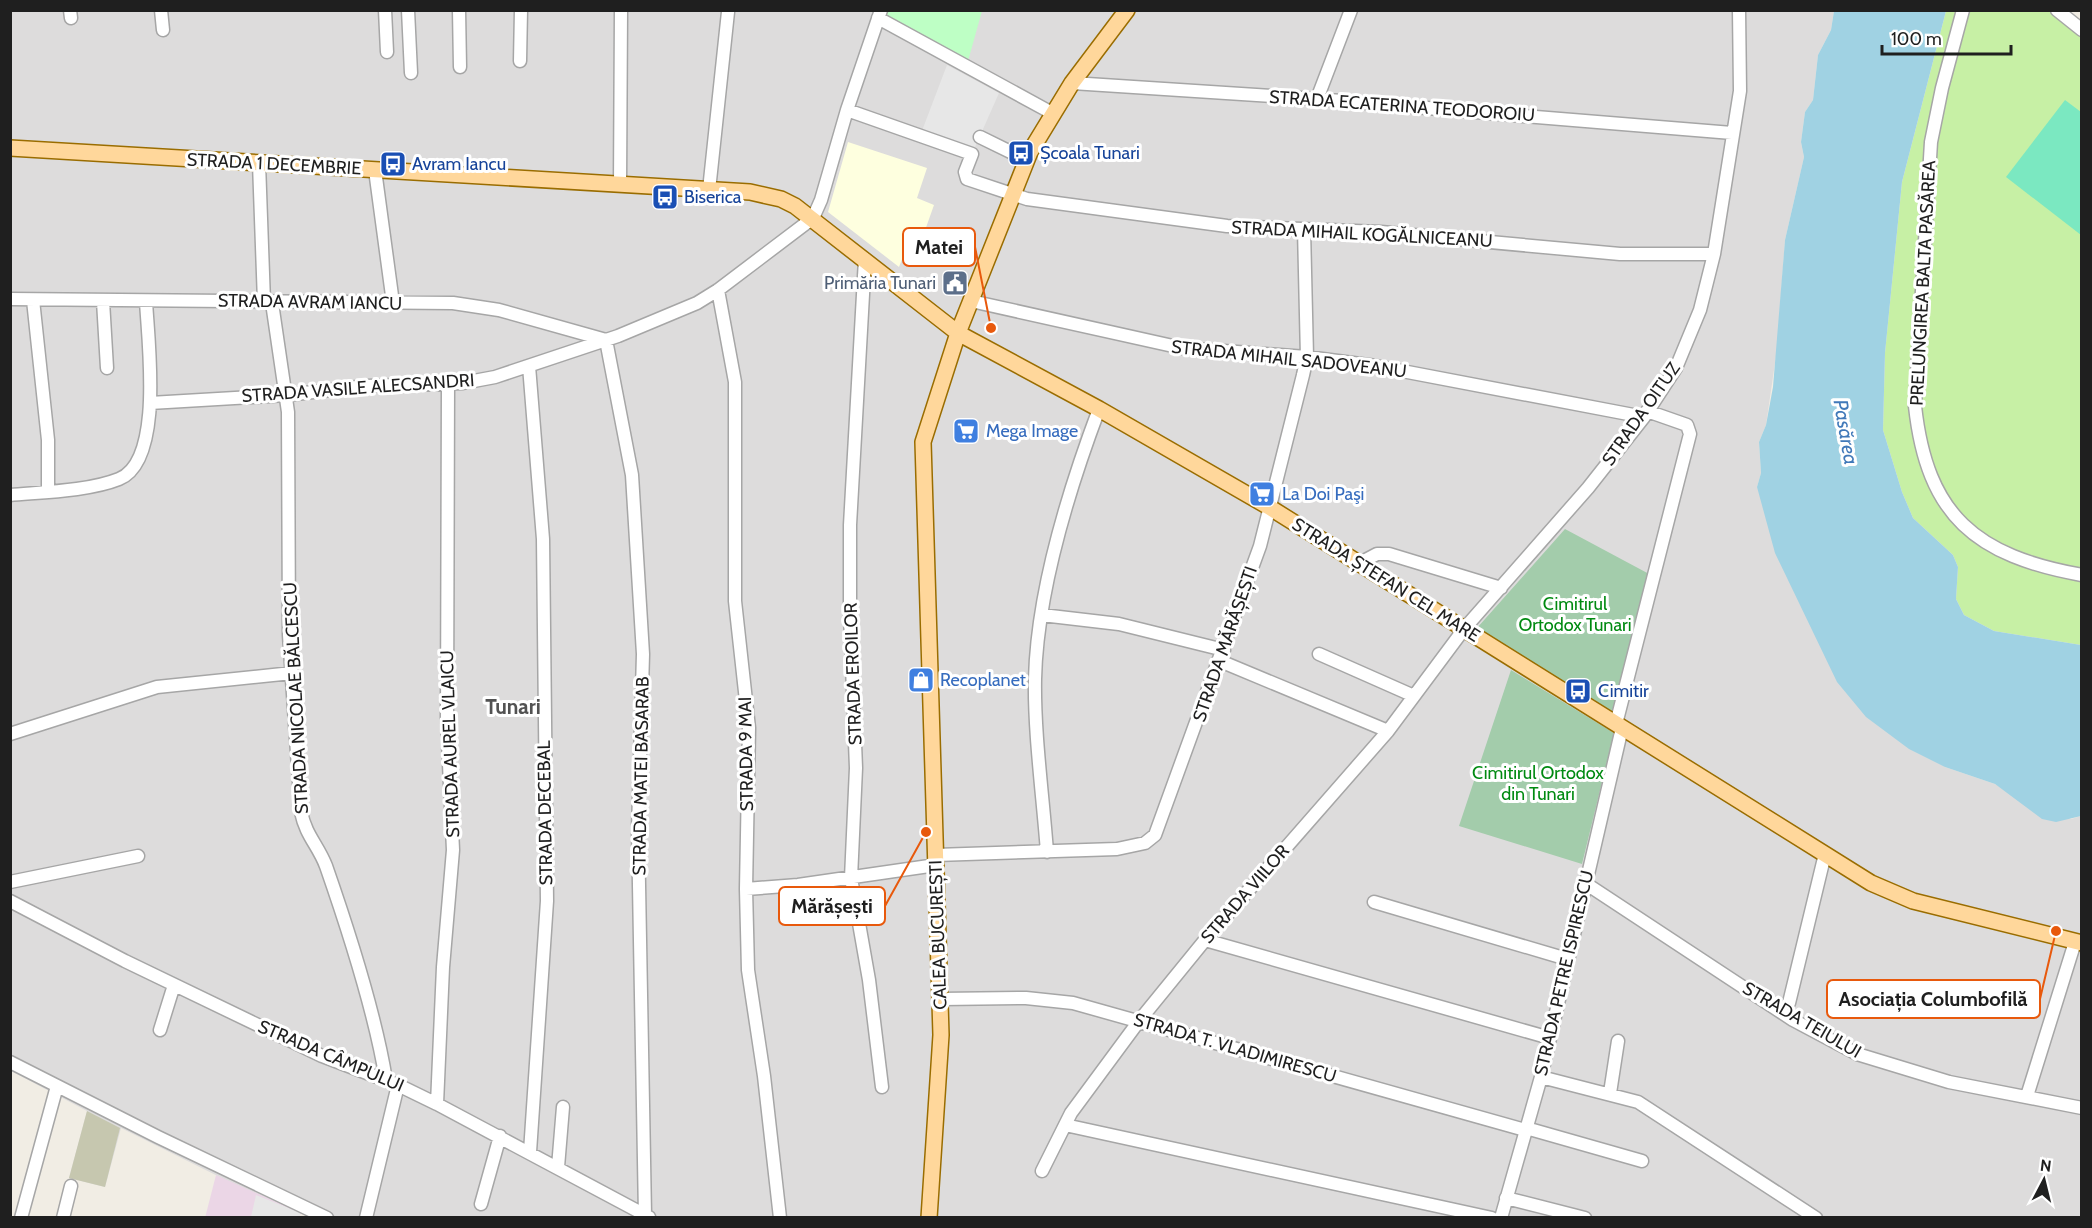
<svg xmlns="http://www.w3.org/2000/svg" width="2092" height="1228" font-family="Cabin,sans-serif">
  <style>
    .residential { fill: #dddcdc }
    .industrial { fill: #ebd6e6 }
    .education { fill: #feffdf }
    .construction { fill: #c6c7af }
    .grass { fill: #c7f0a5 }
    .cemetery { fill: #a3ccab }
    .park { fill: #beffc5 }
    .pitch { fill: #7be8c1 }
    .parking { fill: #e7e7e7 }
    .water { fill: #a0d2e3 }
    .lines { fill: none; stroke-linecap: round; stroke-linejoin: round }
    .minor-casing { stroke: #a6a6a6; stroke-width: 15 }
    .major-casing { stroke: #9a6d00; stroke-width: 18 }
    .minor { stroke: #fff; stroke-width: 12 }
    .major { stroke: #ffd79b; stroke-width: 15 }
    .labels { text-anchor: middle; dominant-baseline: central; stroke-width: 6; stroke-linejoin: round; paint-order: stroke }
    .street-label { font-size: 18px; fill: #1f1f1f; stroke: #fff }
    .transit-label { font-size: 18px; fill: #164399; stroke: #fff; text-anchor: start }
    .service-label { font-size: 18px; fill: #4e5e75; stroke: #fff; text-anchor: end }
    .shop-label { font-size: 18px; fill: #366cbe; stroke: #fff; text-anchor: start }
    .park-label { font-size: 18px; fill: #008a11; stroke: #fff }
    .water-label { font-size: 20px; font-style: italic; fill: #4179b9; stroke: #fff }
    .quarter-label { font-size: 21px; font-weight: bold; fill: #525252; stroke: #fff }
    .leader { fill: none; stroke: #e8590c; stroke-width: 2 }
    .callout-dot { fill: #e8590c; stroke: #fff; stroke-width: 2 }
    .callout { fill: #fff; stroke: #e8590c; stroke-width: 2 }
    .callout-label { font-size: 20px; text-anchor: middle; font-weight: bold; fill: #1f1f1f }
  </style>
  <rect width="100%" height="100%" fill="#f1ede4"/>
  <path class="residential" d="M10 11H1834L1831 30 1818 55 1813 100 1805 112 1801 142 1804 157 1785 240 1777 349 1766 425 1759 442 1761 473 1757 487 1945 767 1995 784 2016 798 2071 819 2081 816V1217H310L256 1195 121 1128 105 1187 69 1178 87 1111 11 1071Z"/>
  <path class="industrial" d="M216 1175 301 1213 299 1218H205Z"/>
  <path class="education" d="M848 142 927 168 917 198 934 205 923 236 908 244 899 267 828 212Z"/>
  <path class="construction" d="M87 1111 120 1128 105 1187 69 1178Z"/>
  <path class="grass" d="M1946 11H2050L2082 35 2081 645 1994 631 1964 615 1956 599 1958 567 1953 555 1913 518 1902 492 1883 430 1885 353 1902 182Z"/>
  <path class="cemetery" d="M1565 529 1651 575 1616 716 1477 628Z
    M1511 670 1614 733 1582 864 1459 826Z"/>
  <path class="park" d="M887 11H982L968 61 885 17Z"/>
  <path class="pitch" d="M2065 100 2081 112V235L2006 177Z"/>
  <path class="parking" d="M947 65 999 93 972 154 920 136Z
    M256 1195 301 1213 299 1217H251Z"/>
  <path class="water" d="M1834 11H1946L1902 182 1885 353 1883 430 1902 492 1913 518 1953 555 1958 567 1956 599 1964 615 1994 631 2081 645V816L2056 822 2042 819 1995 784 1945 767 1909 749 1866 717 1837 682 1775 553 1757 487 1761 473 1759 442 1766 425 1773 387 1785 240 1804 157 1801 142 1805 112 1813 100 1818 55 1831 30Z"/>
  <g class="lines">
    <defs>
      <path id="minor" d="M70 10 71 18
        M161 10 163 30
        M385 10 387 52
        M408 10 411 73
        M459 10 460 67
        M1963 10 1942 88 1931 142 1915 406C1927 516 1976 556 2082 575
        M2057 10 2082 30
        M878 18 1052 113
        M520 61 521 10
        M1072 83 1317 99 1732 133
        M1317 99 1351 10
        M847 110 972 154 965 172 967 179 1027 199 1227 226 1381 232 1620 254H1714
        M980 137 1027 160
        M259 163 264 302
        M375 170 393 303
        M620 185 621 10
        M709 190 728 12
        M865 259 850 525V616L856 768 851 878 869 980 882 1087
        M718 290 735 382V601L749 728 746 889 748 970 764 1076 780 1218
        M10 299 453 303 499 310 606 340 632 475 643 654 638 830 645 1215
        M33 300 48 440V492
        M103 301 107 368
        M971 301 1182 348 1307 357 1376 366 1644 417
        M272 303 288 412 289 635 301 812C306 836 318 845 326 866 349 932 375 1012 386 1080
        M529 366 543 539 547 901 530 1152
        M150 403 287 395 366 386 463 383 495 377 618 336 697 303 718 290 813 218 821 200 847 110 881 10
        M10 495C43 492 89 491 119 479 164 461 148 342 146 301
        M1360 563 1377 554H1389L1501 588
        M1042 615 1119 624 1224 650
        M1319 654 1414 696
        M1220 661 1388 731
        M1616 724 1690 434 1687 425 1647 411
        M10 734 157 687 292 673
        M1047 852C1043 797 1034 733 1035 679 1037 593 1069 489 1099 409
        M936 855 1117 849 1145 843 1155 835 1260 546 1303 375 1307 357 1304 229
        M10 882 138 856
        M1585 883 1793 1020 1857 1054 1949 1082 2082 1108
        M746 889 798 885 936 865
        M10 901 125 961 322 1056 398 1085 437 1104 649 1217
        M1374 902 1567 959
        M1205 940 1550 1038
        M941 999 1026 998 1073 1003 1525 1130
        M1789 1003 1825 854
        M160 1030 174 985
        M10 1062 158 1137 327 1218
        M1541 1077 1638 1102 1816 1218
        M1610 1093 1618 1041
        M2027 1096 2075 942
        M437 1104 443 967 453 850 447 721 448 383
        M1065 1125 1492 1218
        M1526 1128 1642 1161
        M558 1167 563 1107
        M1042 1171 1071 1113 1139 1021 1205 940 1388 731 1464 629 1588 488 1644 417 1676 368 1700 310 1714 254 1740 91 1739 10
        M1506 1198 1585 1218
        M481 1204 500 1136
        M21 1218 57 1086
        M63 1218 71 1186
        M366 1218 398 1085
        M1501 1218 1541 1077 1622 728"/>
      <path id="major" d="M10 148 750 192 781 199 795 206 958 333 1099 409 1269 507 1871 883 1913 901 2082 943
        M929 1218 941 1035 923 442 958 333 1030 152 1072 83 1127 10"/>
    </defs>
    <use href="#minor" class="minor-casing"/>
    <use href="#major" class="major-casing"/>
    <use href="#minor" class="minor"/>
    <use href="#major" class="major"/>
  </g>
  <defs>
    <symbol id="bus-square" viewBox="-11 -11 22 22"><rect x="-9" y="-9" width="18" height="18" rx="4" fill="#1a4fb4" stroke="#fff"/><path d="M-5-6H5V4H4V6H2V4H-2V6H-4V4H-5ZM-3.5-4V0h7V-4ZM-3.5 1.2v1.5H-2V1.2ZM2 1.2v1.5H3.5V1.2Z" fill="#fff"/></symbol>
    <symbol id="civic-square" viewBox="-11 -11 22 22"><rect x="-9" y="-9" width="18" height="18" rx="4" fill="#5c6f8a" stroke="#fff"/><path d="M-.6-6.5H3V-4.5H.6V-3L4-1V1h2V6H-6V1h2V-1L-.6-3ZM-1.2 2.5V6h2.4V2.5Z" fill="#fff"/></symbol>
    <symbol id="supermarket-square" viewBox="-11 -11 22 22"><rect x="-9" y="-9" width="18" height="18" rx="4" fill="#3f7fe0" stroke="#fff"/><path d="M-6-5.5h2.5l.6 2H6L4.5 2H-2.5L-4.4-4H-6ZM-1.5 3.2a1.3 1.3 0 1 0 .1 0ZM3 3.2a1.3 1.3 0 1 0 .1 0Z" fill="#fff"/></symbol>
    <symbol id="shop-square" viewBox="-11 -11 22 22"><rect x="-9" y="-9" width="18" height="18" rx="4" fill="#3f7fe0" stroke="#fff"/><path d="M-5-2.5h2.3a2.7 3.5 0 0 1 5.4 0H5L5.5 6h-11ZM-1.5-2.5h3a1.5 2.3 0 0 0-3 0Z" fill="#fff"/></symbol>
  </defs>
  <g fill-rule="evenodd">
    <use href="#bus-square" x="1006" y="138" width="30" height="30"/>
    <use href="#bus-square" x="378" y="149" width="30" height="30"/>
    <use href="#bus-square" x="650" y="182" width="30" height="30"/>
    <use href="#civic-square" x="940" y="268" width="30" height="30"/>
    <use href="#supermarket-square" x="951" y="416" width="30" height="30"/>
    <use href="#supermarket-square" x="1247" y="479" width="30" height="30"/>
    <use href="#shop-square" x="906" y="665" width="30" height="30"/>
    <use href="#bus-square" x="1563" y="676" width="30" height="30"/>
  </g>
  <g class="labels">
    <g class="street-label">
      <text transform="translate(1402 106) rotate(4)">STRADA ECATERINA TEODOROIU</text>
      <text transform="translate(274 164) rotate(3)">STRADA 1 DECEMBRIE</text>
      <text transform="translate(1362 234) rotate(3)">STRADA MIHAIL KOGĂLNICEANU</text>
      <text transform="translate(1923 283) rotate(-87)">PRELUNGIREA BALTA PASĂREA</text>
      <text transform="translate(310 302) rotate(1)">STRADA AVRAM IANCU</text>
      <text transform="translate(1289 359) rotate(6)">STRADA MIHAIL SADOVEANU</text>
      <text transform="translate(358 388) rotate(-4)">STRADA VASILE ALECSANDRI</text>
      <text transform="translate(1641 414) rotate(-55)">STRADA OITUZ</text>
      <text transform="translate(1386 580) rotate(32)">STRADA ȘTEFAN CEL MARE</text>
      <text transform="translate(1225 644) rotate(-71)">STRADA MĂRĂȘEȘTI</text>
      <text transform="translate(853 674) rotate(-92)">STRADA EROILOR</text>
      <text transform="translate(296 698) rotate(-93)">STRADA NICOLAE BĂLCESCU</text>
      <text transform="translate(450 744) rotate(-92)">STRADA AUREL VLAICU</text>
      <text transform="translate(746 754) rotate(-91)">STRADA 9 MAI</text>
      <text transform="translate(641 776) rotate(-89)">STRADA MATEI BASARAB</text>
      <text transform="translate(545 813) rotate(-91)">STRADA DECEBAL</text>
      <text transform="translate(1245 894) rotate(-49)">STRADA VIILOR</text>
      <text transform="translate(938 935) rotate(-92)">CALEA BUCUREȘTI</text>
      <text transform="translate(1564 973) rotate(-77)">STRADA PETRE ISPIRESCU</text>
      <text transform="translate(1802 1020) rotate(30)">STRADA TEIULUI</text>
      <text transform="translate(1235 1048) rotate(16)">STRADA T. VLADIMIRESCU</text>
      <text transform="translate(331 1056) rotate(23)">STRADA CÂMPULUI</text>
    </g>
    <g class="transit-label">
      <text x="1040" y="153">Școala Tunari</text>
      <text x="412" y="164">Avram Iancu</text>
      <text x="684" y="197">Biserica</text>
      <text x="1598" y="691">Cimitir</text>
    </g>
    <g class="service-label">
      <text x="936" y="283">Primăria Tunari</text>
    </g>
    <g class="shop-label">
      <text x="986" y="431">Mega Image</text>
      <text x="1282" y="494">La Doi Paşi</text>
      <text x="940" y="680">Recoplanet</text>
    </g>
    <g class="park-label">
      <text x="1575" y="604">Cimitirul<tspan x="1575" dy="21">Ortodox Tunari</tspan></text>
      <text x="1538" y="773">Cimitirul Ortodox<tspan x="1538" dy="21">din Tunari</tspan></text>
    </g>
    <g class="water-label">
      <text transform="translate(1846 432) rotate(80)">Pasărea</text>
    </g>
    <g class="quarter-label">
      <text x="513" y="706">Tunari</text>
    </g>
  </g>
  <path class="leader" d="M991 328L975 247M926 832L885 906M2056 931L2040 999"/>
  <g class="callout-dot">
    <circle cx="991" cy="328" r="6"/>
    <circle cx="926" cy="832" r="6"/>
    <circle cx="2056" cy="931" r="6"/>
  </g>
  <g class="callout">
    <rect x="903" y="228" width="72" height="38" rx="6"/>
    <rect x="779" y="887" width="106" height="38" rx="6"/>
    <rect x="1827" y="980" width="213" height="38" rx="6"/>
  </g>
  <g class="callout-label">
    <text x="939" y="254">Matei</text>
    <text x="832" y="913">Mărășești</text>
    <text x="1933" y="1006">Asociația Columbofilă</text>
  </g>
  <rect width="2092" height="1228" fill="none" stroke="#1f1f1f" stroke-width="24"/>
  <g transform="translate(2044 1180) rotate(7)" stroke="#ffffff" stroke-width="4.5" paint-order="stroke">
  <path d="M0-4.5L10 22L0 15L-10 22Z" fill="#1f1f1f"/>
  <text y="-9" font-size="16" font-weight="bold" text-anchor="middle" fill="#1f1f1f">N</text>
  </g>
  <path d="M1882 45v9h129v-9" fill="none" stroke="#1f1f1f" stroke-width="3"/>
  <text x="1891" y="45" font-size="18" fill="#1f1f1f" stroke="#ffffff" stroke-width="4.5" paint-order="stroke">100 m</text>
</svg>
